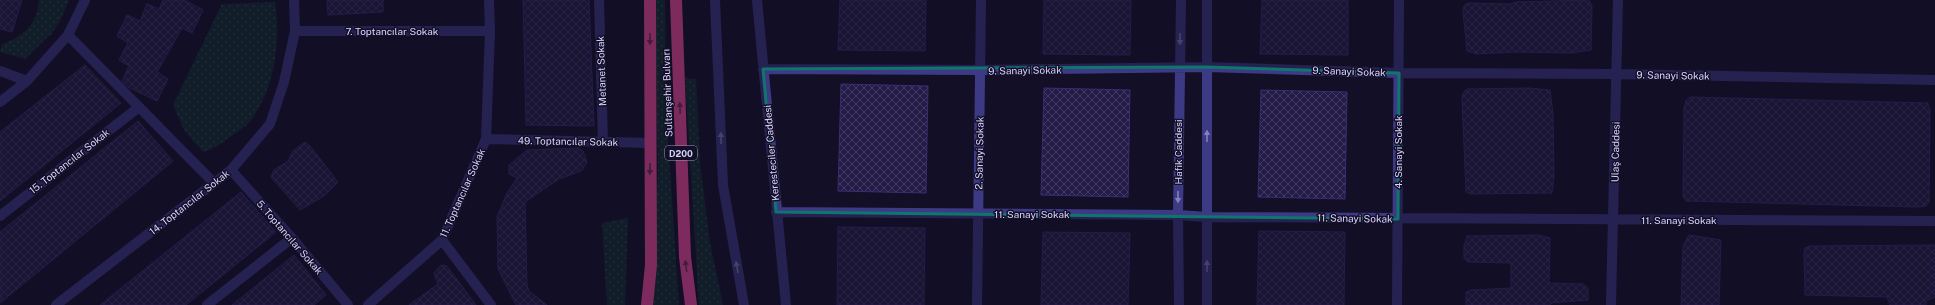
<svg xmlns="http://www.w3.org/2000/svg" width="1935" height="305" font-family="'Public Sans',sans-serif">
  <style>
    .grass { fill: url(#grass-dots) }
    .building { fill: url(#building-cross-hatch); stroke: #3b2d73 }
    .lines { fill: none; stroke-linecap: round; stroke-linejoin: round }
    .minor { stroke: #3d3a85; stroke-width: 10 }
    .highway { stroke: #ff4fa3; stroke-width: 12 }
    .oneway { fill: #7d2c5e }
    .oneway2 { fill: #837fbc }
    .marked { fill: none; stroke: #0f766e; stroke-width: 3; stroke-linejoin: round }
    .labels { text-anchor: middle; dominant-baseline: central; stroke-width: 3; stroke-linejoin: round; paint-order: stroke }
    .shield { fill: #130f26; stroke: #9e99be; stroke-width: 1 }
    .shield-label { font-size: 9px; font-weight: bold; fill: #d9d4ff }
    .street-label { font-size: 10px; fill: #d9d4ff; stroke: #130f26 }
  </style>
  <defs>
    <pattern id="grass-dots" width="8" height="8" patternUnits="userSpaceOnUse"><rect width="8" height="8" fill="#12302f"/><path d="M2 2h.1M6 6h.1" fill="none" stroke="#344d4e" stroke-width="1.8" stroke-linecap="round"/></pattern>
    <pattern id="building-cross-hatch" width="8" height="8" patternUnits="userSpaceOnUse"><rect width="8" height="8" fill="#241b47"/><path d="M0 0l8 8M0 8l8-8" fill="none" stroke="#433b63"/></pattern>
  </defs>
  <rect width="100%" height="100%" fill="#130f26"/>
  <path class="grass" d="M39 0H69L60 21 52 33 25 59 0 52 2 44C23 37 38 23 39 0Z
    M655 0H665L666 109 679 305H653L658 168Z
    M275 2C281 40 275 88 251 120 246 127 237 132 230 137 221 144 214 149 203 152L184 130 173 105 222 4Z
    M685 78 696 79 700 163 710 243 723 305H699Z
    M628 218 625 305H607L602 223Z"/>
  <path class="building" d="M0 0H22L12 32 0 29Z
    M163 0H184L203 10 192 33 182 28 157 72 168 79 157 101 128 87 122 81 129 66 119 60 128 43 117 36 127 15 140 21 147 4 159 9Z
    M327 0H383V12L328 15Z
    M523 0H589L594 126 526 125Z
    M840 0H926L925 51 838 50Z
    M1044 0H1131L1130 55 1043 54Z
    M1262 0H1348V55L1260 54Z
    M1589 0 1592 6 1591 50 1571 53 1514 52 1477 54 1467 51 1463 12 1464 6 1468 3 1510 4 1517 2Z
    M85 65 121 103 0 201V132Z
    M841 84 928 86 926 193 838 191Z
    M1044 88 1130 90 1128 197 1041 195Z
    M1529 88 1550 90 1553 114 1554 176 1552 193 1471 194 1466 192 1462 100 1463 93 1467 89Z
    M1261 90 1347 92 1345 199 1258 197Z
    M1690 97 1928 103 1930 110 1929 202 1926 206 1918 207 1686 201 1683 197 1684 108 1686 100Z
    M138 121 173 161 0 303V232Z
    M305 142 310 146 338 182 324 196 300 210 271 177 274 170 288 161 293 151Z
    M578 148 583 151 587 163 581 171 559 179 525 202 527 285 529 291 547 305H516L498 269 497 217 507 193 517 178 509 174V165L527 150Z
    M241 192 276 232 186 305H100Z
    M838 227 925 228 924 305H837Z
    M1259 231 1345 232 1344 305H1257Z
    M1043 232 1130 233 1128 305H1041Z
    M1539 235 1550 238 1549 283 1583 284 1588 288V300L1551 303 1550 305H1466V292L1472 290 1511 288V263L1468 262 1464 258V246L1467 236Z
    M1689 235 1721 240 1719 305H1681L1683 246Z
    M1935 245V297L1926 301V305H1890L1887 297 1805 295 1804 254 1805 248 1810 246Z
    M294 255 326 295 314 305H232Z
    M441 265 447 266 476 305H409L438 284 434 273Z"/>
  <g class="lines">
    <path class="minor" d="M599 0 603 142
      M715 0 723 185 744 305
      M757 0 786 305
      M1207 0V305
      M295 31H490
      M68 35 214 183
      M763 69 980 70 1207 67 1399 73 1616 74 1935 80
      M0 71 27 81
      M0 102 27 81 68 35 85 0
      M486 139 650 143
      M231 170 292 238 348 305
      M776 212 1178 215 1207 217 1935 221
      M0 216 139 107
      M442 240 491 305
      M56 305 231 170 270 124 284 82 295 31 294 0
      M207 305 292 238
      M368 305 442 240 486 139 490 31 489 0
      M977 305 981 0
      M1179 305 1178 215 1181 0
      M1397 305 1399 0
      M1611 305 1618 0"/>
    <path class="highway" d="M676 0 685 257 691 305
      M647 305 651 265 650 0"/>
  </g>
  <defs><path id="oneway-solid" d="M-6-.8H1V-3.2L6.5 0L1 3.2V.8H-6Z"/></defs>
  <g class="oneway">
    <use href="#oneway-solid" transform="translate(650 39) rotate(90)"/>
    <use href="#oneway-solid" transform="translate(680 108) rotate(-92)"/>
    <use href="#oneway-solid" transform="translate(650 169) rotate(90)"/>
    <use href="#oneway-solid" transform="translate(686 266) rotate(-97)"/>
  </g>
  <g class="oneway2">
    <use href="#oneway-solid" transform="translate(1180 39) rotate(91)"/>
    <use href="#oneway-solid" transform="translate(1207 136) rotate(-90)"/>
    <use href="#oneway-solid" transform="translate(721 138) rotate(-92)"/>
    <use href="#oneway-solid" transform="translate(1178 197) rotate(90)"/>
    <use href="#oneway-solid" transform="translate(1207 266) rotate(-90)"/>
    <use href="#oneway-solid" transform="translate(737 267) rotate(-100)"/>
  </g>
  <path d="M0 0H1935V305H0ZM1207 67 1399 73 1398 219 776 212 763 69Z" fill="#130f26" fill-opacity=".55" fill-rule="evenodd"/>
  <path class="marked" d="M1207 67 1399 73 1398 219 776 212 763 69Z"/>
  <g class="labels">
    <rect class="shield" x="665" y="146" width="32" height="14" rx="3"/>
    <g class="shield-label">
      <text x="681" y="153">D200</text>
    </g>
    <g class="street-label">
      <text x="392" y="31">7. Toptancılar Sokak</text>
      <text transform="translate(1025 70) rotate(-1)">9. Sanayi Sokak</text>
      <text transform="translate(601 71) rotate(-92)">Metanet Sokak</text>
      <text transform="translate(1349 71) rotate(2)">9. Sanayi Sokak</text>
      <text transform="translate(1673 75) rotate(1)">9. Sanayi Sokak</text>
      <text transform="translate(667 93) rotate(-92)">Sultanşehir Bulvarı</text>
      <text transform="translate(568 141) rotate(1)">49. Toptancılar Sokak</text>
      <text transform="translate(1178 152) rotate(-90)">Hafik Caddesi</text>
      <text transform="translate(1398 152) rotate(-90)">4. Sanayi Sokak</text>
      <text transform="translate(1615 152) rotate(-89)">Ulaş Caddesi</text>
      <text transform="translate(771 153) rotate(-95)">Keresteciler Caddesi</text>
      <text transform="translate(979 153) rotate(-89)">2. Sanayi Sokak</text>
      <text transform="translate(69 161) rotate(-38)">15. Toptancılar Sokak</text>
      <text transform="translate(462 193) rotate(-66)">11. Toptancılar Sokak</text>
      <text transform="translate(189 202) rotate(-38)">14. Toptancılar Sokak</text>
      <text x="1032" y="214">11. Sanayi Sokak</text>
      <text transform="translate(1355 218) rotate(1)">11. Sanayi Sokak</text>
      <text x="1679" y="220">11. Sanayi Sokak</text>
      <text transform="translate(290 237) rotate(49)">5. Toptancılar Sokak</text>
    </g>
  </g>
</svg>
